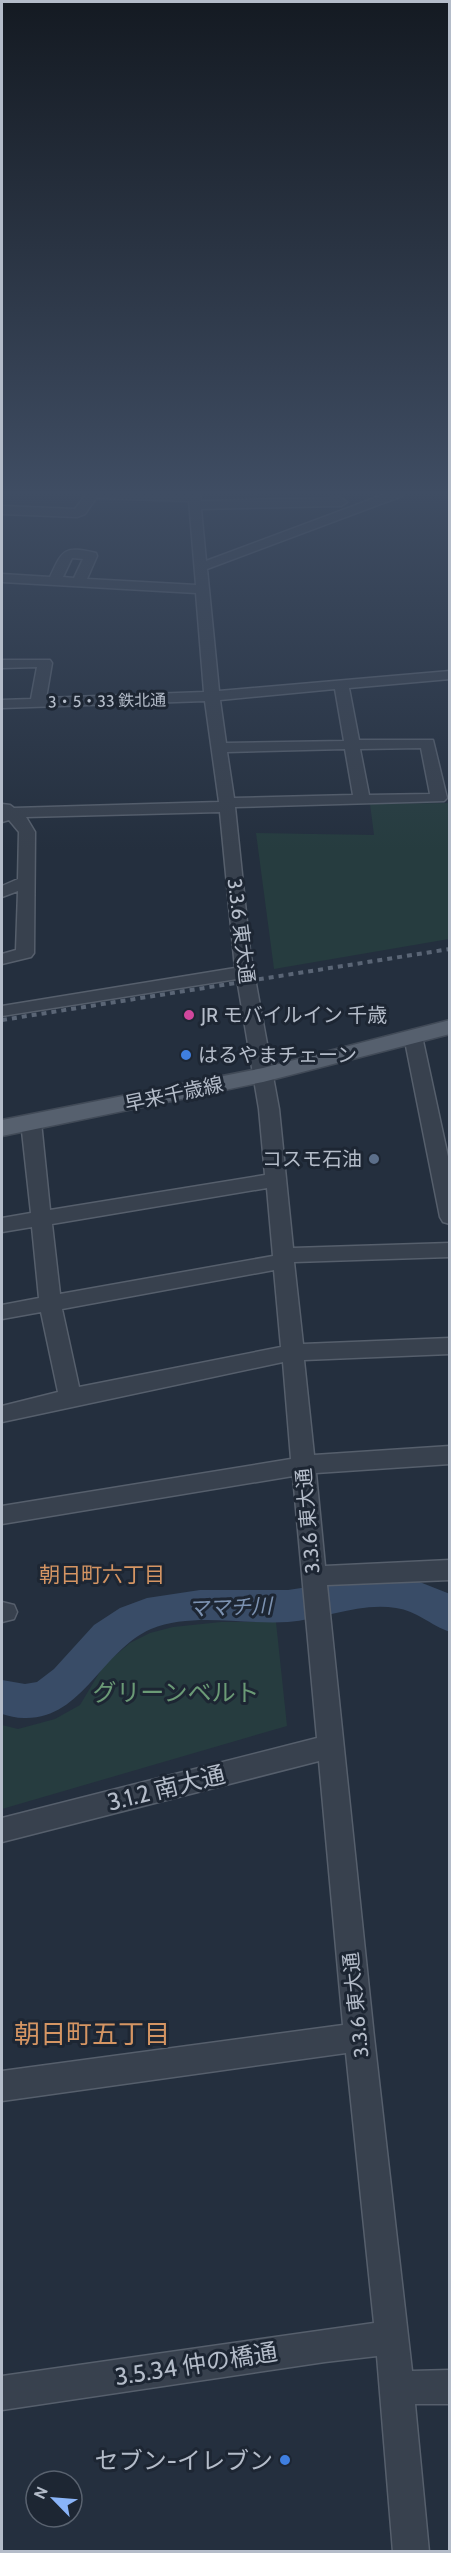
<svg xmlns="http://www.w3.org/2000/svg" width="451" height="2553" font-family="Cabin,'Noto Sans JP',sans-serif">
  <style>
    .green { fill: #263c3f }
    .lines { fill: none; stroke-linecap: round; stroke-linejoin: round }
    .river { fill: #394c67; fill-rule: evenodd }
    .minor-casing { stroke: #565f6c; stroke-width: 3 }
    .major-casing { stroke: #414a57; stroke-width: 3 }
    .minor { fill: #38414e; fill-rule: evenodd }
    .major { fill: #56606e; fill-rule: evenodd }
    .rail { stroke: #5a6575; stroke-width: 4; stroke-dasharray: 5 5; stroke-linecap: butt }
    .hotel-dot { fill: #d1479c; stroke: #1d2633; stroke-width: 2 }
    .shop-dot { fill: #3f7fe0; stroke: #1d2633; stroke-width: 2 }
    .service-dot { fill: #5c6f8a; stroke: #1d2633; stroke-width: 2 }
    .labels { text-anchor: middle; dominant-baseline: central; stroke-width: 6; stroke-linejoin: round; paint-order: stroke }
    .far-street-label { font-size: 16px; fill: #b4bcc9; stroke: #1d2633 }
    .street-label { font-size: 20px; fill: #b4bcc9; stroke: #1d2633 }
    .poi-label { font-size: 20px; fill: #b4bcc9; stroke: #1d2633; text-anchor: start }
    .neighbourhood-label { font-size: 21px; fill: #d59563; stroke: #1d2633 }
    .water-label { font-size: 21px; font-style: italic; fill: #7c92b1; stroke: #1d2633 }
    .near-park-label { font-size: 24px; fill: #6b9a76; stroke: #1d2633 }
    .near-street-label { font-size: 24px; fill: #b4bcc9; stroke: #1d2633 }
    .near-poi-label { font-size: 24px; fill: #b4bcc9; stroke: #1d2633; text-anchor: end }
    .near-neighbourhood-label { font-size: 26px; fill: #d59563; stroke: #1d2633 }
  </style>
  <rect width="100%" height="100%" fill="#242f3e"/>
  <path class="green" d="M449 803V939L274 969 256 833 374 835 370 804Z
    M221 1622H276L287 1726 2 1809V1725L18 1729 55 1719 80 1705 104 1665 130 1643 150 1633 173 1627Z"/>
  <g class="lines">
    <path class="river" d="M387 1575 412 1579 450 1594V1632C430 1625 417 1611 396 1608 361 1602 323 1619 288 1622 244 1625 193 1612 151 1629 102 1650 82 1720 24 1718 16 1718 9 1716 2 1714V1680L25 1684 37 1682 54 1669 94 1625 120 1608 147 1598 200 1590H288Z"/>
    <defs>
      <path id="minor" d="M87 493H200L201 501 341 498 347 502 341 506 201 509 206 561 388 493H404L402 496 207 569 219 691 450 671V679L349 688 359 740H433L447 798 444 801 235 807 250 951 279 1109 293 1248 450 1243V1257L294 1262 303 1344 450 1338V1354L304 1360 314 1455 450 1446V1464L316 1473 325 1566 450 1560V1580L327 1585 374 2037 412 2371 450 2370V2404H415L429 2552H393L377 2356 325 2362 2 2410V2376L374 2323 346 2053 2 2101V2071L343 2025 319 1761 2 1842V1818L317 1738 293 1476 2 1524V1506L291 1459 283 1362 2 1422V1406L58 1392 41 1312 2 1319V1305L39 1298 32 1227 2 1232V1218L31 1213 21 1122 24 1118H38L41 1122 50 1210 265 1175 259 1109 237 979 2 1016V1006L235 968 220 812 26 817 35 832 34 953 31 957 2 964V954L16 950 18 891 2 897V886L18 879 19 832 9 820 2 822V804L10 805 14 808 219 802 205 701 2 708V700L31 699 37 667 2 668V660H50L52 663 46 698 204 692 196 593 2 582V574L50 577C63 549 64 546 96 553L97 556 87 579 196 585 189 501 96 498 85 514 77 517 2 514V506L75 509ZM72 558 83 559 74 578 63 577ZM335 689 344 741 226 743 220 700ZM421 748 430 794 369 795 360 749ZM345 749 353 795 234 798 227 752ZM267 1188 273 1256 60 1294 52 1224ZM274 1270 281 1347 79 1387 62 1309Z
        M413 1030 419 1032 422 1036 450 1166V1224L443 1222 440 1217 404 1036 407 1032Z
        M2 1602 14 1605 17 1612 14 1619 2 1622Z"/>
      <path id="major" d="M450 1020V1034L263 1082 2 1136V1120L263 1068Z"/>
    </defs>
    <use href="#minor" class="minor-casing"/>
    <use href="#major" class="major-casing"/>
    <use href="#minor" class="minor"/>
    <use href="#major" class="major"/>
    <path class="rail" d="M2 1020 450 949"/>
  </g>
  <linearGradient id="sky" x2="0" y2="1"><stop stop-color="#141a22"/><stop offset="0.58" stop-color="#3f4d63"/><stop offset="1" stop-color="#3f4d63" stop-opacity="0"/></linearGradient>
  <rect width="451" height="850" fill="url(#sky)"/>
  <circle class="hotel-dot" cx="189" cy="1015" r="6"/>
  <g class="shop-dot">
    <circle cx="186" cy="1055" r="6"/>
    <circle cx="285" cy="2460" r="6"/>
  </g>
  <circle class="service-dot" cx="374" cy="1159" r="6"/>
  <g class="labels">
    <g class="far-street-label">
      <text transform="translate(107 701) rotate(-1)">3・5・33 鉄北通</text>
    </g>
    <g class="street-label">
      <text transform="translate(241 931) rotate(83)">3.3.6 東大通</text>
      <text transform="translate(174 1094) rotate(-12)">早来千歳線</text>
      <text transform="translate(308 1521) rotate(-95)">3.3.6 東大通</text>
      <text transform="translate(356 2005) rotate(-96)">3.3.6 東大通</text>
    </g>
    <g class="poi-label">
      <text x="201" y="1015">JR モバイルイン 千歳</text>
      <text x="198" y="1055">はるやまチェーン</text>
      <text x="362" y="1159" text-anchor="end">コスモ石油</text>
    </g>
    <g class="neighbourhood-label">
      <text x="102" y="1574">朝日町六丁目</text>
    </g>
    <g class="water-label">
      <text transform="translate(230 1607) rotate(-2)">ママチ川</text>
    </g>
    <g class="near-park-label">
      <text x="176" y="1692">グリーンベルト</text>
    </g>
    <g class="near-street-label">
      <text transform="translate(166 1788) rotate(-14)">3.1.2 南大通</text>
      <text transform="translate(196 2364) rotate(-9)">3.5.34 仲の橋通</text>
    </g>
    <g class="near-poi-label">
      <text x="273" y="2460">セブン-イレブン</text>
    </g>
    <g class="near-neighbourhood-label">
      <text x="92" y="2034">朝日町五丁目</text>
    </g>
  </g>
  <rect width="451" height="2553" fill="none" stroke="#b4bcc9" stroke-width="6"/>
  <g transform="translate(54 2499) rotate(295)"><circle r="28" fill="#1d2633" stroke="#59626f" stroke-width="1.5"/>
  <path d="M0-4.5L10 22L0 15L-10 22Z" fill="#8ab4f8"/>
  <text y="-9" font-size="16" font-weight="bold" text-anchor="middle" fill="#b4bcc9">N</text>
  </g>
</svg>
